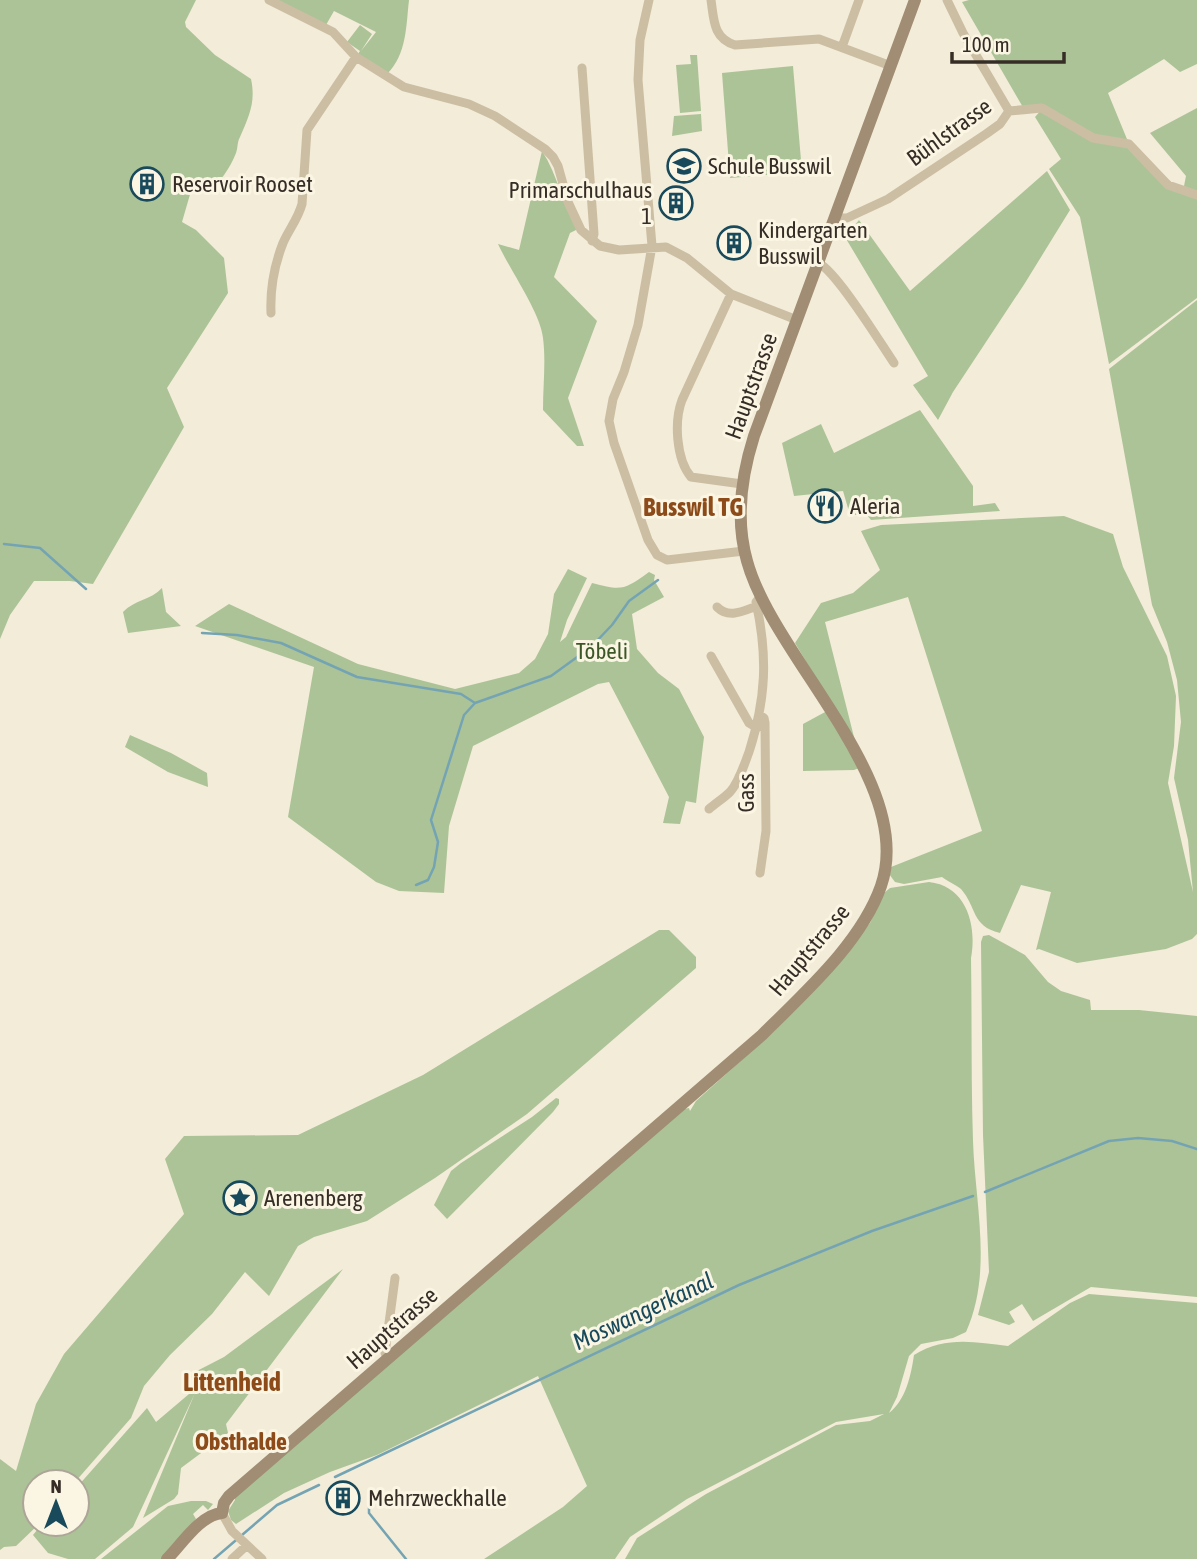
<svg xmlns="http://www.w3.org/2000/svg" width="1197" height="1559" font-family="'Asap Condensed',sans-serif">
  <style>
    .green { fill: #acc397 }
    .lines { fill: none; stroke-linecap: round; stroke-linejoin: round }
    .stream { stroke: #74a4b3; stroke-width: 2.5 }
    .street { stroke: #ccbea3; stroke-width: 9 }
    .secondary { stroke: #a08d74; stroke-width: 12 }
    .labels { text-anchor: middle; dominant-baseline: central; stroke-width: 6; stroke-linejoin: round; paint-order: stroke }
    .street-label { font-size: 23px; fill: #362e26; stroke: #fbf5e4 }
    .poi-label { font-size: 23px; fill: #362e26; stroke: #fbf5e4; text-anchor: start }
    .park-label { font-size: 23px; fill: #3c5727; stroke: #fbf5e4 }
    .water-label { font-size: 24px; font-style: italic; fill: #184a5b; stroke: #fbf5e4 }
    .neighbourhood-label { font-size: 24px; font-weight: bold; fill: #8c4b18; stroke: #fbf5e4 }
    .quarter-label { font-size: 26px; font-weight: bold; fill: #8c4b18; stroke: #fbf5e4 }
  </style>
  <rect width="100%" height="100%" fill="#f3ecd8"/>
  <path class="green" d="M0 0H196L185 22 186 27 215 55 251 79C256 102 249 116 240 137 237 142 238 148 236 153 230 169 220 181 208 194L191 191 182 222 196 230 224 258 228 293 167 388 184 427 93 584 70 581H34L10 615 0 639Z
    M277 0H409C406 26 407 54 387 74L358 54 360 51 347 42 360 25 372 34 361 51 376 32 334 11 326 25Z
    M969 0H1197V64L1180 72 1164 59 1108 93 1129 144 1149 165 1183 191 1186 176 1150 133 1197 108V298L1109 364 1080 217 1049 169 1061 159 1035 117 1042 109H1024L962 2Z
    M690 55H697L701 111 680 113 676 65 691 64Z
    M793 66 802 172 730 178 722 73Z
    M701 114 702 131 672 136 674 116Z
    M542 151C558 175 562 205 578 229L570 233 554 277 597 321 568 398 584 446H577L543 410C543 386 546 361 543 338 541 314 510 270 498 244L519 250Z
    M1047 171 1070 210 1025 283 953 392 938 420 913 385 928 376 845 237 859 220 910 291Z
    M1197 300V934L1192 939 1166 949 1077 963 1039 949 1036 950 1051 892 1021 885 1000 933C971 926 977 907 961 889 956 885 947 881 942 877L904 884 895 882 889 874 891 867 982 831 908 597 825 622 856 745 795 643 821 603 853 593 880 570 861 531 881 525 1064 516 1113 534 1123 567 1167 656 1176 696 1174 746 1168 783 1193 892 1188 840 1174 778 1181 722 1177 680 1167 642 1152 605 1109 369Z
    M920 410 973 486V506L995 503 1000 511 871 520 867 515H850L843 491 794 496 782 443 821 424 834 453Z
    M568 569 587 578 567 620 560 642 566 637 592 583C622 591 624 590 649 572L655 575 654 580 664 597 632 614 637 649 658 673 679 689 704 737 696 803 686 801 680 824 663 823 669 797 609 682 598 684 473 746 449 826 444 893 399 891 376 882 288 817 314 667 195 626 229 604 358 664 455 689 519 673 535 659 548 634 554 594Z
    M162 588 166 612 181 626 128 633 123 612C134 600 151 600 162 588Z
    M827 711 859 768 854 770 803 771V724Z
    M130 735 171 753 207 773 208 787 168 772 125 747Z
    M929 882C967 886 977 926 971 958 972 1019 971 1080 973 1141 975 1204 993 1272 966 1332L953 1338 921 1344 909 1356 897 1397 889 1413C906 1400 911 1375 914 1355 945 1336 974 1342 1008 1346L1070 1303 1089 1294 1197 1303V1559H625L637 1538 706 1494 836 1425 870 1421 884 1414 836 1422 687 1499 630 1537 615 1559H484L563 1507 587 1486 538 1376 377 1455 330 1472 284 1493 236 1524 231 1520 228 1511 235 1500V1496L684 1109 689 1108 690 1111 696 1101 774 1031 820 983 870 923 884 893 890 888Z
    M659 930H669L696 957V968L527 1114 435 1178 367 1221 314 1237 298 1246 269 1296 245 1272 212 1314 170 1355 144 1386 131 1418 75 1482H35V1524H39L16 1546 4 1547 0 1550V1459L16 1471 36 1404 64 1354 184 1214 165 1159 184 1136 298 1135 423 1075Z
    M989 935 1025 955 1048 982 1061 991 1090 1000 1091 1010H1139L1197 1016V1297L1091 1287 1033 1321 1022 1304 1009 1312 1015 1322 1009 1325 978 1315 989 1272 983 1135 981 942 983 936Z
    M556 1098 559 1099V1104L553 1112 447 1219 434 1205 451 1171 461 1163 532 1117Z
    M343 1269 226 1424 228 1433 181 1468 178 1494 174 1499 143 1518 195 1393 133 1527 95 1559H68L48 1553 33 1535 42 1524H77V1487L147 1408 156 1422 189 1394 191 1374 224 1357Z
    M191 1501H206L213 1504 208 1510 203 1505 193 1514 196 1519 163 1559H101L168 1506Z"/>
  <g class="lines">
    <path class="stream" d="M4 544 40 548 86 589
      M202 633 237 635 281 643 357 677 461 694 475 703 551 676 591 647 612 625 629 601 658 580
      M416 885 428 880 434 867 438 842 431 820 464 715 475 703
      M985 1192 1109 1141 1138 1138 1172 1141 1197 1149
      M335 1477 739 1285 872 1231 973 1196
      M369 1490V1513L406 1559
      M214 1559 277 1505 319 1485"/>
    <path class="street" d="M269 0 333 32 356 57 404 87 469 104 495 116 545 149 553 157 558 166 568 202 581 230 600 246 619 250 666 247 687 258 731 294 797 320
      M649 0 640 40 638 80 652 246 638 325 624 372 613 399 609 421 614 443 648 540 657 555 667 560 744 551
      M711 0C714 20 713 38 735 45L819 39 891 66
      M842 47 859 0
      M582 68 594 234 592 241
      M1009 111 1042 108 1093 138 1129 144 1168 185 1197 195
      M835 218H847L888 199 986 134 1000 124 1009 111 963 33 947 0
      M818 263C836 270 881 344 894 363
      M731 294 682 400C674 421 676 459 691 477L742 484
      M271 313C270 289 274 266 283 243 289 229 298 219 302 204L307 130 356 57
      M717 607C729 619 743 611 757 606
      M711 656 749 723 757 728
      M760 715 764 718 765 723 766 831 760 873
      M709 809C716 803 724 798 730 792 739 782 744 765 749 752 766 699 768 657 756 602L760 597
      M388 1359 385 1353 395 1278
      M222 1513 232 1531 262 1559
      M232 1559 246 1546"/>
    <path class="secondary" d="M167 1559C182 1544 200 1515 222 1513L224 1503 229 1496 762 1035C804 993 861 943 881 886 917 782 773 657 747 561 735 519 741 477 754 436L915 0"/>
  </g>
  <defs>
    <symbol id="school-ring" viewBox="-11 -11 22 22"><circle r="9.5" fill="#fbf5e4" stroke="#184a5b" stroke-width="1.5"/><path d="M0-5L7-2L0 1L-7-2ZM-4 1L0 2.5L4 1V4Q0 6-4 4Z" fill="#184a5b"/></symbol>
    <symbol id="building-ring" viewBox="-11 -11 22 22"><circle r="9.5" fill="#fbf5e4" stroke="#184a5b" stroke-width="1.5"/><path d="M-4-6H4V6H1V3H-1V6H-4ZM-2.5-4.3h1.7v1.8h-1.7ZM.8-4.3h1.7v1.8H.8ZM-2.5-1h1.7V.8h-1.7ZM.8-1h1.7V.8H.8Z" fill="#184a5b"/></symbol>
    <symbol id="restaurant-ring" viewBox="-11 -11 22 22"><circle r="9.5" fill="#fbf5e4" stroke="#184a5b" stroke-width="1.5"/><path d="M-5-6h1v4h1v-4h1v4h1v-4h1v5L-1.5 .5V6h-2V.5L-5-1ZM5-6V6H3V1.5H1.5Q1.5-4 5-6Z" fill="#184a5b"/></symbol>
    <symbol id="sight-ring" viewBox="-11 -11 22 22"><circle r="9.5" fill="#fbf5e4" stroke="#184a5b" stroke-width="1.5"/><path d="M0-6L1.8-2.2L6-1.7L2.9 1.2L3.7 5.4L0 3.3L-3.7 5.4L-2.9 1.2L-6-1.7L-1.8-2.2Z" fill="#184a5b"/></symbol>
  </defs>
  <g fill-rule="evenodd">
    <use href="#school-ring" x="665" y="147" width="38" height="38"/>
    <use href="#building-ring" x="128" y="165" width="38" height="38"/>
    <use href="#building-ring" x="657" y="184" width="38" height="38"/>
    <use href="#building-ring" x="715" y="224" width="38" height="38"/>
    <use href="#restaurant-ring" x="806" y="487" width="38" height="38"/>
    <use href="#sight-ring" x="221" y="1179" width="38" height="38"/>
    <use href="#building-ring" x="324" y="1479" width="38" height="38"/>
  </g>
  <g class="labels">
    <g class="street-label">
      <text transform="translate(949 132) rotate(-36)">Bühlstrasse</text>
      <text transform="translate(751 386) rotate(-70)">Hauptstrasse</text>
      <text transform="translate(746 793) rotate(-90)">Gass</text>
      <text transform="translate(809 950) rotate(-50)">Hauptstrasse</text>
      <text transform="translate(392 1328) rotate(-41)">Hauptstrasse</text>
    </g>
    <g class="poi-label">
      <text x="708" y="166">Schule Busswil</text>
      <text x="172" y="184">Reservoir Rooset</text>
      <text x="652" y="190" text-anchor="end">Primarschulhaus<tspan x="652" dy="26">1</tspan></text>
      <text x="758" y="230">Kindergarten<tspan x="758" dy="26">Busswil</tspan></text>
      <text x="850" y="506">Aleria</text>
      <text x="264" y="1198">Arenenberg</text>
      <text x="368" y="1498">Mehrzweckhalle</text>
    </g>
    <g class="park-label">
      <text x="602" y="651">Töbeli</text>
    </g>
    <g class="water-label">
      <text transform="translate(643 1311) rotate(-25)">Moswangerkanal</text>
    </g>
    <g class="neighbourhood-label">
      <text x="241" y="1441">Obsthalde</text>
    </g>
    <g class="quarter-label">
      <text x="693" y="507">Busswil TG</text>
      <text x="232" y="1382">Littenheid</text>
    </g>
  </g>
  <g transform="translate(56 1503)"><circle r="33" fill="#fbf5e4" stroke="#aca598" stroke-width="2"/>
  <path d="M0-5L12 26L0 18L-12 26Z" fill="#184a5b"/>
  <text y="-10" font-size="19" font-weight="bold" text-anchor="middle" fill="#362e26">N</text>
  </g>
  <path d="M952 52v10h112v-10" fill="none" stroke="#362e26" stroke-width="3.5"/>
  <text x="962" y="52" font-size="21" fill="#362e26" stroke="#fbf5e4" stroke-width="5" paint-order="stroke">100 m</text>
</svg>
